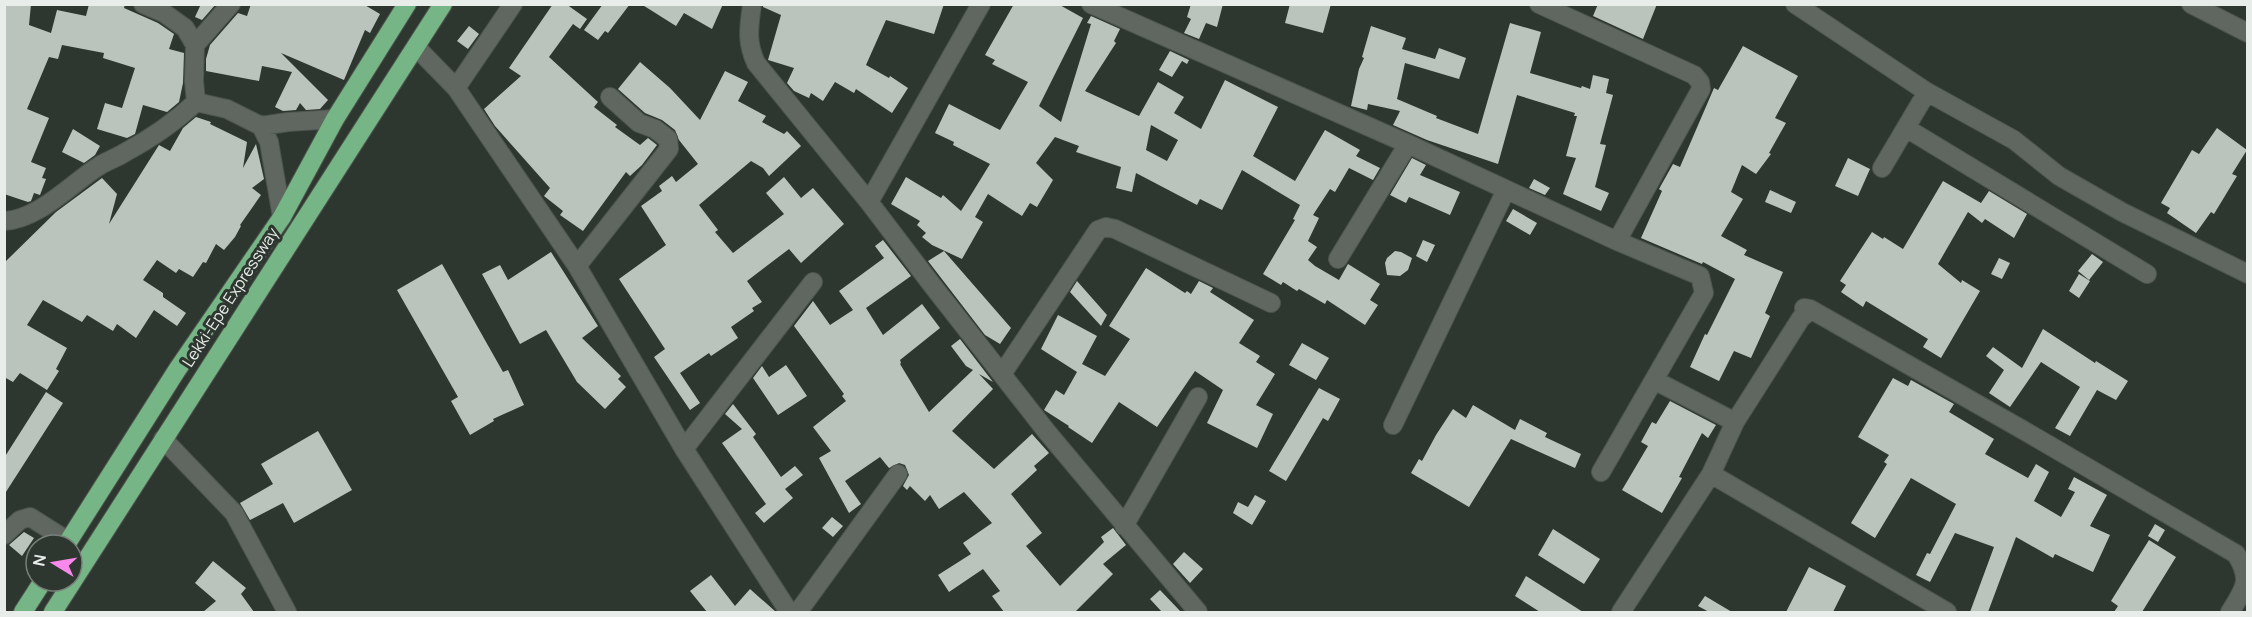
<svg xmlns="http://www.w3.org/2000/svg" width="2252" height="617" font-family="Manrope,sans-serif">
  <style>
    .building { fill: #bac4bc; fill-rule: evenodd }
    .lines { fill: none; stroke-linecap: round; stroke-linejoin: round }
    .minor-casing { stroke: #4d544e; stroke-width: 20 }
    .highway-casing { stroke: #4d544e; stroke-width: 20 }
    .minor { stroke: #5f6760; stroke-width: 18 }
    .highway { stroke: #76b585; stroke-width: 18 }
    .labels { text-anchor: middle; dominant-baseline: central; stroke-width: 6; stroke-linejoin: round; paint-order: stroke }
    .street-label { font-size: 16px; fill: #e8ede9; stroke: #2e3630 }
  </style>
  <rect width="100%" height="100%" fill="#2e3630"/>
  <path class="building" d="M4 4H31L29 25 51 33 57 10 86 16 89 4H125L124 8 158 23 174 34 169 49 184 53 183 83 179 102 167 112 143 105 135 134 127 138 97 129 105 103 122 108 135 68 103 58 104 53 62 45 58 59 49 57 27 109 49 118 31 162 46 168 42 178 46 179 40 195 34 193 31 201 28 202 4 194Z
    M201 4H216L202 20 195 17Z
    M251 4H363L380 14 370 33 365 30 344 80 281 53 328 100 320 109 306 110 300 103 296 110 283 111 275 107 292 72 262 66 259 81 206 71V59L210 45 238 13 247 16Z
    M553 4H566L587 19 580 29 573 24 549 57 598 102 594 107 617 125 615 127 640 145 648 138 657 145 642 165 630 176 626 172 583 231 560 215 563 211 544 196 550 188 495 126 484 109 521 76 509 68Z
    M603 4H630L608 33 605 31 598 40 584 30Z
    M641 4H723L712 29 684 13 676 26Z
    M763 4H944L934 34 886 20 866 65 889 78 890 76 908 88 892 113 856 89 854 93 835 82 823 101 811 93 809 98 794 91 787 83 794 68 768 60 781 15 763 7Z
    M1014 4H1058L1083 18 1039 106 1061 122 1091 24 1087 23 1091 16 1120 29 1114 41 1116 43 1085 91 1139 116 1158 82 1184 97 1174 113 1201 129 1225 80 1278 107 1253 156 1295 181 1325 130 1360 150 1356 156 1380 168 1373 180 1349 168 1335 192 1330 189 1313 215 1319 218 1308 241 1317 247 1308 260 1315 266 1339 280 1348 264 1380 284 1370 300 1378 305 1365 325 1327 300 1325 304 1299 289 1297 291 1283 282 1281 285 1263 274 1295 220 1293 219 1300 205 1242 170 1222 210 1200 199 1197 205 1136 173 1132 192 1116 188 1121 167 1076 152 1079 146 1055 137 1036 163 1053 180 1037 207 1030 203 1022 216 988 194 975 217 983 222 962 259 932 245 922 237 926 233 917 225 920 221 891 204 906 177 941 198 943 195 961 211 990 164 953 145 954 142 935 133 949 104 1000 130 1028 82 992 64 995 60 985 55ZM1151 125 1178 140 1167 161 1146 150Z
    M1191 4H1223L1217 27 1206 23 1199 39 1184 33 1191 19 1187 17Z
    M1290 4H1331L1323 33 1285 23Z
    M1598 4H1657L1643 39 1593 16Z
    M1510 23 1541 32 1530 73 1581 88 1582 86 1590 89 1593 75 1609 79 1606 93 1613 95 1600 144 1606 145 1595 187 1609 193 1601 211 1563 194 1576 158 1566 156 1577 116H1574L1575 113 1517 95 1498 164 1427 140 1393 125 1400 111 1368 104 1367 110 1351 106 1359 69 1364 58 1362 57 1371 26 1406 38 1402 49 1435 59 1439 48 1466 58 1459 79 1405 63 1397 99 1437 116 1436 118 1478 134Z
    M469 26 479 34 468 49 457 41Z
    M1743 46 1798 76 1775 118 1786 123 1769 153 1771 154 1756 174 1742 165 1731 192 1743 199 1721 236 1747 250 1744 255 1783 272 1765 313 1770 316 1751 358 1734 351 1719 381 1690 367 1705 334 1707 335 1735 279 1703 262 1702 264 1641 238 1662 191 1659 189 1673 164 1680 167 1714 88 1718 90Z
    M1170 51 1189 60 1187 64 1182 61 1172 77 1159 70Z
    M640 62 670 88 700 120 725 71 748 82 738 101 766 116 762 122 784 134 787 131 801 146 769 176 763 168 751 161 699 205 718 230 715 232 733 253 784 214 766 193 784 177 801 198 813 188 844 224 801 263 789 249 747 281 762 302 752 308 754 311 731 327 738 338 711 356 709 353 680 373 700 403 690 410 654 357 665 349 619 279 666 245 641 206 662 191 659 186 672 176 676 182 698 164 679 140 675 130 662 120 645 113 618 89Z
    M196 117 211 122 210 124 247 142 243 168 256 144 264 179 252 188 261 195 240 225 241 226 235 237 224 250 216 244 206 263 203 262 193 277 179 269 176 273 157 260 143 280 163 293V297L186 313 177 326 154 310 136 338 117 324 113 331 87 315 82 322 43 300 27 325 67 348 56 369 59 371 47 390 20 373 13 382 4 377V263L56 212 102 178 117 194 109 224 159 145 170 151 183 128Z
    M2217 128 2247 150 2232 174 2237 176 2214 214 2211 212 2196 233 2167 213 2170 208 2161 203 2192 150 2199 154Z
    M73 129 100 146 95 155 84 163 62 152Z
    M1412 158 1426 165 1420 175 1460 192 1450 215 1409 197 1406 203 1390 195Z
    M1848 158 1870 169 1858 196 1835 186Z
    M1534 179 1550 188 1545 195 1529 188Z
    M1943 181 1981 203 1989 191 2027 214 2014 238 1985 219 1982 223 1968 212 1938 264 1961 283 1962 280 1980 291 1941 358 1923 347 1928 339 1866 301 1863 307 1841 292 1846 285 1840 281 1872 232 1883 239 1884 237 1903 249Z
    M1770 190 1796 202 1791 213 1765 202Z
    M1513 209 1537 223 1530 235 1506 221Z
    M883 240 911 276 866 308 883 335 922 304 940 328 900 360 901 363 900 364 929 412 973 370 966 366 951 346 960 339 993 382 979 374 993 389 952 431 994 469 1032 434 1049 453 1034 466 1037 470 1011 494 1042 533 1026 546 1060 586 1104 542 1101 537 1113 528 1126 545 1103 564 1113 574 1075 612H1004L992 596 1000 591 983 569 949 592 938 575 971 554 963 543 992 523 964 492 939 509 930 495 925 501 910 486 907 490 903 486 909 475 905 465 899 463 889 468 880 457 845 481 861 504 849 513 819 458 831 451 813 427 846 401 842 396 844 394 794 326 813 301 830 325 853 310 839 291 884 258 875 246Z
    M1423 240 1435 245 1427 262 1416 256Z
    M944 251 1011 328 1000 344 985 335 928 261Z
    M1395 251 1401 252 1412 258 1408 270 1400 276 1387 275 1385 263 1387 258Z
    M551 252 598 326 582 338 621 376 618 379 626 387 605 409 577 382 546 330 520 344 482 274 500 265 508 280Z
    M2092 254 2103 262 2089 280 2078 271Z
    M1999 258 2010 263 2002 279 1991 274Z
    M442 264 503 372 508 370 524 405 493 419 494 421 470 435 451 401 458 397 397 290Z
    M1146 268 1185 293 1187 291 1191 294 1199 281 1213 288 1210 292 1254 320 1239 343 1260 356 1256 362 1275 374 1256 405 1273 414 1257 448 1207 423 1223 390 1195 371 1157 427 1119 402 1092 443 1068 427 1069 426 1044 410 1056 390 1064 395 1077 372 1041 349 1058 315 1097 336 1082 364 1105 376 1130 339 1109 326Z
    M2079 274 2090 281 2079 298 2069 291Z
    M1077 281 1107 315 1101 326 1070 292Z
    M2043 329 2095 363 2096 361 2128 381 2116 400 2097 390 2070 436 2055 428 2080 387 2041 362 2010 407 1989 393 2004 370 1986 356 1993 347 2022 368Z
    M1302 343 1329 358 1316 380 1289 365Z
    M786 365 807 396 778 415 753 378 762 366 769 377Z
    M1893 378 1908 386 1911 380 1954 404 1949 412 1994 439 1985 454 2028 478 2036 464 2049 472 2034 501 2061 517 2075 492 2068 489 2074 477 2107 495 2090 526 2110 535 2093 572 2055 554 2053 558 2016 537 1988 612H1970L1994 547 1955 533 1930 582 1916 575 1927 553 1930 554 1956 504 1911 478 1875 538 1851 523 1887 464 1884 462 1889 455 1858 437Z
    M1319 388 1340 399 1328 421 1323 418 1286 481 1269 471Z
    M46 392 63 403 4 495V458Z
    M1670 401 1716 425 1708 438 1702 433 1679 477 1682 478 1662 513 1622 490 1648 446 1641 442 1652 422 1656 424Z
    M733 404 756 434 753 437 781 477 795 466 803 475 785 489 793 498 764 523 755 513 766 504 722 443 742 429 725 414Z
    M1473 405 1515 430 1520 419 1547 433 1545 437 1581 454 1575 468 1511 439 1469 507 1411 473 1419 459 1422 461 1436 435 1453 409 1466 418Z
    M318 431 352 490 294 523 283 503 250 520 240 503 273 484 261 464Z
    M1255 495 1266 501 1252 525 1233 513 1238 502 1248 507Z
    M832 517 843 526 833 537 822 528Z
    M2155 524 2165 530 2158 542 2148 536Z
    M1553 529 1600 559 1584 584 1538 555Z
    M24 532 34 538 22 556 9 545Z
    M2149 540 2176 557 2142 612H2114L2118 606 2111 601Z
    M1184 552 1203 569 1190 583 1173 564Z
    M213 561 246 588 241 594 254 612H203L216 601 195 583Z
    M1809 567 1846 586 1833 612H1786Z
    M711 575 735 606 750 589 776 612H707L690 591Z
    M1526 576 1583 612H1540L1515 596Z
    M1160 590 1181 612H1162L1150 599Z
    M1705 596 1732 612H1709L1698 606Z"/>
  <g class="lines">
    <defs>
      <path id="minor" d="M143 4 164 13 185 28 195 45 194 81 196 102
        M752 4C749 28 746 41 756 63L869 202 932 285 1047 432 1198 612
        M1091 4 1408 144 1617 241 1700 276 1704 293 1601 472
        M1539 4 1694 75 1700 82 1701 89 1617 241
        M1795 4 1927 92 2014 140 2059 176 2122 212 2248 274
        M2191 4 2248 33
        M195 45 231 4
        M416 47 456 88 577 266 684 449 789 612
        M456 88 513 4
        M196 102 227 109 261 126 288 122 335 119
        M261 126 269 142 282 217
        M1906 128 2147 274
        M1882 168 1927 92
        M869 202 981 4
        M4 221C38 220 72 183 99 166 107 161 116 158 124 153 150 139 175 122 196 102
        M1338 259 1408 144
        M577 266 669 149 668 139 655 129 639 123 610 97
        M1002 374 1098 230 1106 227 1115 229 1271 303
        M1654 380 1735 422
        M1393 425 1506 190
        M163 439 234 513 287 612
        M684 449 813 282
        M1711 474 1947 612
        M1124 526 1198 397
        M4 535 20 520 30 517 68 541
        M798 612 898 474
        M1621 612 1711 474 1735 422 1801 318 1806 314 1804 308 1810 309 2023 430 2236 554C2252 580 2245 588 2230 612"/>
      <path id="highway" d="M66 545 177 370 282 217 335 119 407 4
        M23 612 43 581
        M53 612 443 4"/>
    </defs>
    <use href="#minor" class="minor-casing"/>
    <use href="#highway" class="highway-casing"/>
    <use href="#minor" class="minor"/>
    <use href="#highway" class="highway"/>
  </g>
  <g class="labels">
    <g class="street-label">
      <text transform="translate(230 297) rotate(-57)">Lekki-Epe Expressway</text>
    </g>
  </g>
  <rect width="2252" height="617" fill="none" stroke="#e8ede9" stroke-width="12"/>
  <g transform="translate(54 563) rotate(281)"><circle r="28" fill="#2e3630" stroke="#787f7a" stroke-width="1.5"/>
  <path d="M0-4.5L10 22L0 15L-10 22Z" fill="#f888ea"/>
  <text y="-9" font-size="16" font-weight="bold" text-anchor="middle" fill="#e8ede9">N</text>
  </g>
</svg>
